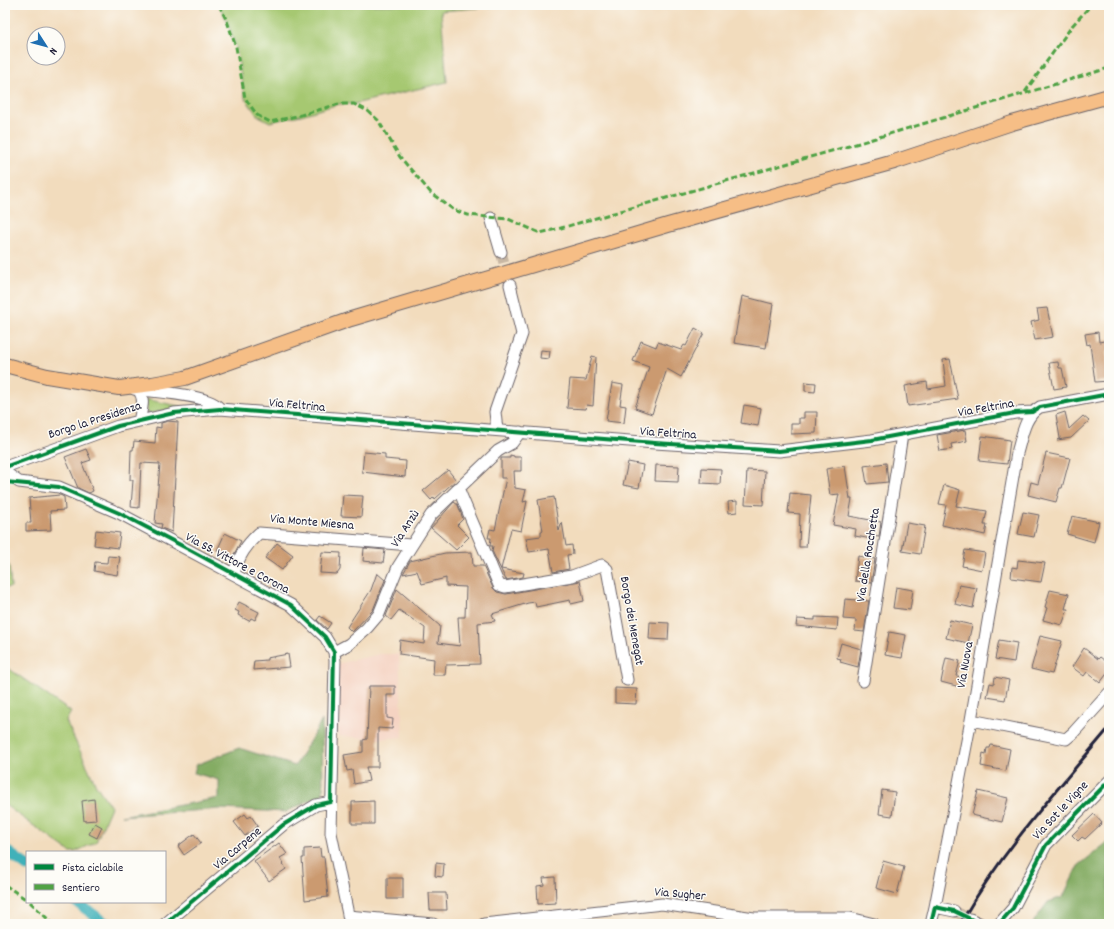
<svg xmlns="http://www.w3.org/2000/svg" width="1114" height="929" font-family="Dekko,sans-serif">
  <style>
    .built { fill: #f5d3c2 }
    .green { fill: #a6c871; stroke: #647556 }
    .forest { fill: #84ac63; stroke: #53674f }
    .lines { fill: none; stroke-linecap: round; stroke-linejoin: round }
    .canal { stroke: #41b1b9; stroke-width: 11 }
    .building { fill: #cb9a6f }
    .minor-tunnel { stroke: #c8b7a3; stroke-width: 11; stroke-dasharray: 11 5.5; stroke-linecap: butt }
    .minor-casing { stroke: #6b6368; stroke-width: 13 }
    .major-casing { stroke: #6b6368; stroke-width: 16 }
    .minor { stroke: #fff; stroke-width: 11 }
    .major { stroke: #f6be86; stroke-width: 14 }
    .rail { stroke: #22223b; stroke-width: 3 }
    .quiet { stroke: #50a245; stroke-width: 3; stroke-dasharray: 6 3; stroke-linecap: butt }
    .cycleway-casing { stroke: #fdfcf7; stroke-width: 6 }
    .cycleway { stroke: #00873e; stroke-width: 4 }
    .labels { text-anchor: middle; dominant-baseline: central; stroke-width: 3; stroke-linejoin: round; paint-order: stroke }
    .street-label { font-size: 13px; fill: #22223b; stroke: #fdfcf7 }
  </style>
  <rect width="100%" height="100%" fill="#fdfcf7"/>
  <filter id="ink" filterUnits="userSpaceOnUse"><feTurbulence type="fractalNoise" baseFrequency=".025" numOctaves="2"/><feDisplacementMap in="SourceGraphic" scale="8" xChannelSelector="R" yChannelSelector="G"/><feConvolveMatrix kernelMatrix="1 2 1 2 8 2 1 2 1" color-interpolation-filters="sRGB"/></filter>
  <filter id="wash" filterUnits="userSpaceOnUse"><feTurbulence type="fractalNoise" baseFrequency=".012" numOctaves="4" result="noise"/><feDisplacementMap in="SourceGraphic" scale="16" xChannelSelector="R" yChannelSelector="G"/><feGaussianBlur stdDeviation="0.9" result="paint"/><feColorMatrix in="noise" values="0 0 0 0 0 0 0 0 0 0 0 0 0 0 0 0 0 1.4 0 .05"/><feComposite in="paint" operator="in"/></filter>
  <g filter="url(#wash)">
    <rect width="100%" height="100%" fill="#f2dcbd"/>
    <path class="built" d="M380 654H399L403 737 379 739 338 736 336 664Z"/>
    <path class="green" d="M219 5H512L441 11 447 82 354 104H339L301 115 270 122 257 115 245 98 236 47 227 21Z
      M145 399 183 407 147 414Z
      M5 565H9L11 587 5 588Z
      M5 666 71 712 66 721 96 785 111 807 96 842 75 852H70L5 805Z"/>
    <path class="forest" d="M322 720 323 794 286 812 220 809 121 816 219 798V780L194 773 196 765 239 748 295 766Z
      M1109 841V924H1032L1048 902 1063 897 1078 866Z"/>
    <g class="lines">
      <path class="canal" d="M5 850 27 866
        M76 902 107 924"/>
    </g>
    <g id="blocks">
      <path class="building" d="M742 296 773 304 766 348 734 343Z
        M1047 308 1053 337 1035 340 1031 322 1039 320 1037 309Z
        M695 328 704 333 681 377 667 369 652 414 635 408 649 367 633 361 641 341 656 347 658 342 681 350 684 345 686 346Z
        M1098 332 1099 342 1109 340V350L1106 351 1109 381 1095 382 1090 344 1087 345 1085 334Z
        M541 350 550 351 549 359 540 358Z
        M592 356 596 357 593 406 587 405 586 409 567 408 570 379 586 380Z
        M950 359 958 399 908 406 905 386 927 382 928 389 946 386 943 360Z
        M1058 362 1059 368H1062L1066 387 1054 389 1049 363Z
        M805 382 816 383 815 392 805 391Z
        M612 383 623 385 620 405 626 406 624 423 606 421Z
        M744 405 761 408 758 426 741 423Z
        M804 412H817L816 433 791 434V424H799V418H804Z
        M1065 412 1069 429 1083 416 1089 421 1071 438 1057 440 1060 438 1056 415Z
        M168 421 178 422 172 532 161 528 162 524 155 523 160 464 141 463 139 508 131 507 133 480H130L131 450H133L134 441 155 443 156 427 161 428V423Z
        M965 430 967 441 951 444 952 449 940 451 937 435Z
        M982 436 1010 440 1007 464 979 461Z
        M86 449 91 460 82 463 93 491 89 493 78 488 65 457Z
        M364 452 385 454V459L406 461 405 477 362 472Z
        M1046 453 1070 458 1062 488H1060L1056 502 1028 495 1031 482 1038 484Z
        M510 455 514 456V457H521V471H514L515 488 526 490 523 502 527 501 521 531 511 529 501 569 524 573 523 577 506 580 492 551 493 546H490L491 538H488L490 529 495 530 506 478H501V458H510Z
        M628 462 643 465 639 488 623 485Z
        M886 463 888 482 867 484 864 466Z
        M656 465 679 466 678 482 655 481Z
        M845 466 850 499H852L849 516 881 522 879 537 872 536V539L855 536 856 529 833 525 839 494 830 495 826 469Z
        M702 468 721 469 720 484 701 483Z
        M448 470 456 480 435 499 434 497 431 500 423 491Z
        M747 470 765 471 763 505 745 504Z
        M944 485 960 490 956 506 987 511 984 525H987L985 535 942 525 946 505 939 504Z
        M790 493 811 495 806 547H799L800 514 788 513Z
        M60 495 64 497 65 510 50 511 51 530 26 531V523H31L29 498Z
        M343 495 363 496 361 517 341 516Z
        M554 497 559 531 562 522 566 546 572 545 573 554 567 555 569 569 553 572 549 549 529 552 526 538 541 536V531H543L538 500Z
        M737 501V512L729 513 728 502Z
        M454 502 458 505 463 519 457 525 469 537 456 550 431 528Z
        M1023 512 1039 515 1034 537 1018 534Z
        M1072 516 1099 522 1094 542 1067 534Z
        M907 523 925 526 920 554 902 551Z
        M96 530 120 533 118 548 94 545Z
        M225 533 241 541 232 558 217 551Z
        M277 543 293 555 282 570 265 558Z
        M364 548 385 550 383 563 363 561Z
        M965 550 985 553 982 570 962 566Z
        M322 552 341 553 340 570 337 574 320 573Z
        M472 552 473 566H483L493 588 497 592 506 594 580 581 584 601 571 604 570 600 536 607 535 602 528 603 492 614 495 621 478 623 480 664 446 665 445 675H433L434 659 399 654 400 640 424 644 425 628 399 610 391 620 386 616 397 589 440 626 438 643 460 646 458 617H465L466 587 446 586V578L422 584 417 571 403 574 410 561 445 553Z
        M108 556 120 557 117 575 94 571 95 562 107 563Z
        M858 556 875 559 871 583 855 581Z
        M1018 560 1045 563 1041 582 1011 578 1012 567 1017 568Z
        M377 573 385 580 373 610 352 632 347 627 371 590Z
        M959 585 977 588 973 608 955 604Z
        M896 587 913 590 910 610 893 608Z
        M1050 590 1069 594 1065 609H1068L1062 625 1043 620 1047 608 1045 607Z
        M845 599 869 601 864 632 855 631 856 620 843 619Z
        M239 602 259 612 255 620 251 618 249 621 238 615 239 612 235 610Z
        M320 616 331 623 327 629 317 620Z
        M815 617 838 618 837 630 796 626 797 619 815 620Z
        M950 620 972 625 968 643 946 638Z
        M650 622 669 623 668 640 649 639Z
        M889 632 906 635 902 658 885 655Z
        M1040 636 1062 641 1052 674 1031 669Z
        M999 640 1017 643 1014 662 995 659Z
        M841 643 861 649 858 667 840 662 841 659 837 658Z
        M1084 648 1098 659 1100 657 1109 664V671L1100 683 1087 672 1084 676 1072 667Z
        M288 654 290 667 253 670 254 661 267 660V658Z
        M946 658 960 661 956 676 963 677 960 687 941 682Z
        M995 677 1009 680 1005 700 987 697 990 683 994 684Z
        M369 686H395V695H387V718L393 719 392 729 378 728V767H366L369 781 354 784 352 770 347 771 344 755 363 752V740L367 739Z
        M615 688 637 689 636 704 615 703Z
        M991 745 1010 749 1006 771 981 766 983 753 986 754 987 748H990Z
        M882 790 895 792 892 816 879 814Z
        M978 791 1008 798 1002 822 972 815Z
        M94 799 96 820 84 821 82 801Z
        M374 801V824H352V802Z
        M245 814 248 818 251 816 258 826 245 836 234 822Z
        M1094 814 1102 823 1085 839 1082 837 1078 841 1072 835Z
        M95 823 102 827 97 838 89 834Z
        M194 834 201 843 184 855 178 846Z
        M279 843 287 854 280 858 286 869 269 881 254 861Z
        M320 848 321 857H324L328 897 305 900 302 858H304V849Z
        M883 861 904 867 897 894 876 888Z
        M436 863 444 864 443 877 435 876Z
        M555 877 556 903 538 904 537 886 544 885 543 878Z
        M387 878H403V899H387Z
        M429 893H446L447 910H430Z"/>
    </g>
  </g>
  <g filter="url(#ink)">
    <use href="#blocks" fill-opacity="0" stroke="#6b6368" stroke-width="1"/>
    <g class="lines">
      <path class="minor-tunnel" d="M501 252 509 281
        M954 911 970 919"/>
      <defs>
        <path id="minor" d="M491 218 501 252
          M134 389C152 392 211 394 220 409
          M138 390C146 398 141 411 139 421
          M497 430 495 412 522 334 510 285
          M5 467 118 426 174 413 220 409 655 443 779 451 872 440 1015 413 1032 412
          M5 472 19 482 59 487 119 513 291 605 325 637 334 652 335 661 331 833 350 924
          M458 488 499 585 505 587 572 576 602 565 607 569 627 680
          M234 573C239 556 246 545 259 533L411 545
          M334 652 349 644 367 628 379 614 398 567 431 515 498 451 512 443 520 432
          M863 681 902 435
          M971 720 1066 739 1073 733 1109 693
          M935 907 954 911
          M348 916 433 924
          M970 919 981 924
          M165 924 283 825 316 805 331 802
          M484 924 662 904 754 918H850L874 924
          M931 924 935 907 971 720 1017 453C1022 437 1024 416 1040 407L1109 394
          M999 924 1013 908 1046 845 1109 781"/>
        <path id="major" d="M5 365 47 376 119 388 152 384 185 378 351 319 668 225 894 162 1012 123 1109 96"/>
      </defs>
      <use href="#minor" class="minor-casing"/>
      <use href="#major" class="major-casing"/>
      <use href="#minor" class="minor"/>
      <use href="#major" class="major"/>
      <path class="rail" d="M960 924C1001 852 1056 791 1109 728"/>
      <path class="quiet" d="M219 5 227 21 236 47 245 98 257 115 270 122 301 115 339 104H354L368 111 378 120 400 157 431 193 454 210 468 215 508 219 540 233 561 228 849 146 1109 68
        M1025 92 1072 26 1091 5
        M5 885 27 900
        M30 902 53 924"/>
      <defs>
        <path id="cycleway" d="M5 467 118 426 174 413 220 409 655 443 779 451 872 440 1015 413 1032 412 1040 407 1109 394
          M5 482 59 487 119 513 192 551 291 605 325 637 334 652 331 802 316 805 283 825 165 924
          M931 924 935 907 954 911 981 924
          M999 924 1013 908 1046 845 1109 781"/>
      </defs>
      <use href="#cycleway" class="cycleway-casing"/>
      <use href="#cycleway" class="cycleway"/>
    </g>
  </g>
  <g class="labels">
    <g class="street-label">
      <text transform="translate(297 406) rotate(5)">Via Feltrina</text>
      <text transform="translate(986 409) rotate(-10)">Via Feltrina</text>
      <text transform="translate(95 421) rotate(-18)">Borgo la Presidenza</text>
      <text transform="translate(668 434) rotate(4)">Via Feltrina</text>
      <text transform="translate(312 523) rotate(5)">Via Monte Miesna</text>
      <text transform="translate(406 529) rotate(-57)">Via Anzù</text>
      <text transform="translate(869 555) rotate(-81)">Via della Rocchetta</text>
      <text transform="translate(237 564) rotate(28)">Via SS. Vittore e Corona</text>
      <text transform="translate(631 621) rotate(80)">Borgo dei Menegat</text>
      <text transform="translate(966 665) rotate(-80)">Via Nuova</text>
      <text transform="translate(1061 811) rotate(-47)">Via Sot le Vigne</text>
      <text transform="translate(238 849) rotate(-40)">Via Carpene</text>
      <text transform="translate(680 895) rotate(5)">Via Sugher</text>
    </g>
  </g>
  <rect width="1114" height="929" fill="none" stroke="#fdfcf7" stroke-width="20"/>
  <rect x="26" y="851" width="140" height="52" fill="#fdfcf7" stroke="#a5a5ac"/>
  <rect x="34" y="864" width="20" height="6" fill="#00873e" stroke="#a5a5ac"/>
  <text x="62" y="871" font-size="12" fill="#22223b">Pista ciclabile</text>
  <rect x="34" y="884" width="20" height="6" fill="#50a245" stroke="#a5a5ac"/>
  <text x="62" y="891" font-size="12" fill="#22223b">Sentiero</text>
  <g transform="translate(46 46) rotate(126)"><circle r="19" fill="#fdfcf7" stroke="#a5a5ac"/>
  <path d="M0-3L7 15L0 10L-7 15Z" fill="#1f6fb2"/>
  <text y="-6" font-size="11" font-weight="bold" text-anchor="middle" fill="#22223b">N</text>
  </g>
</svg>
